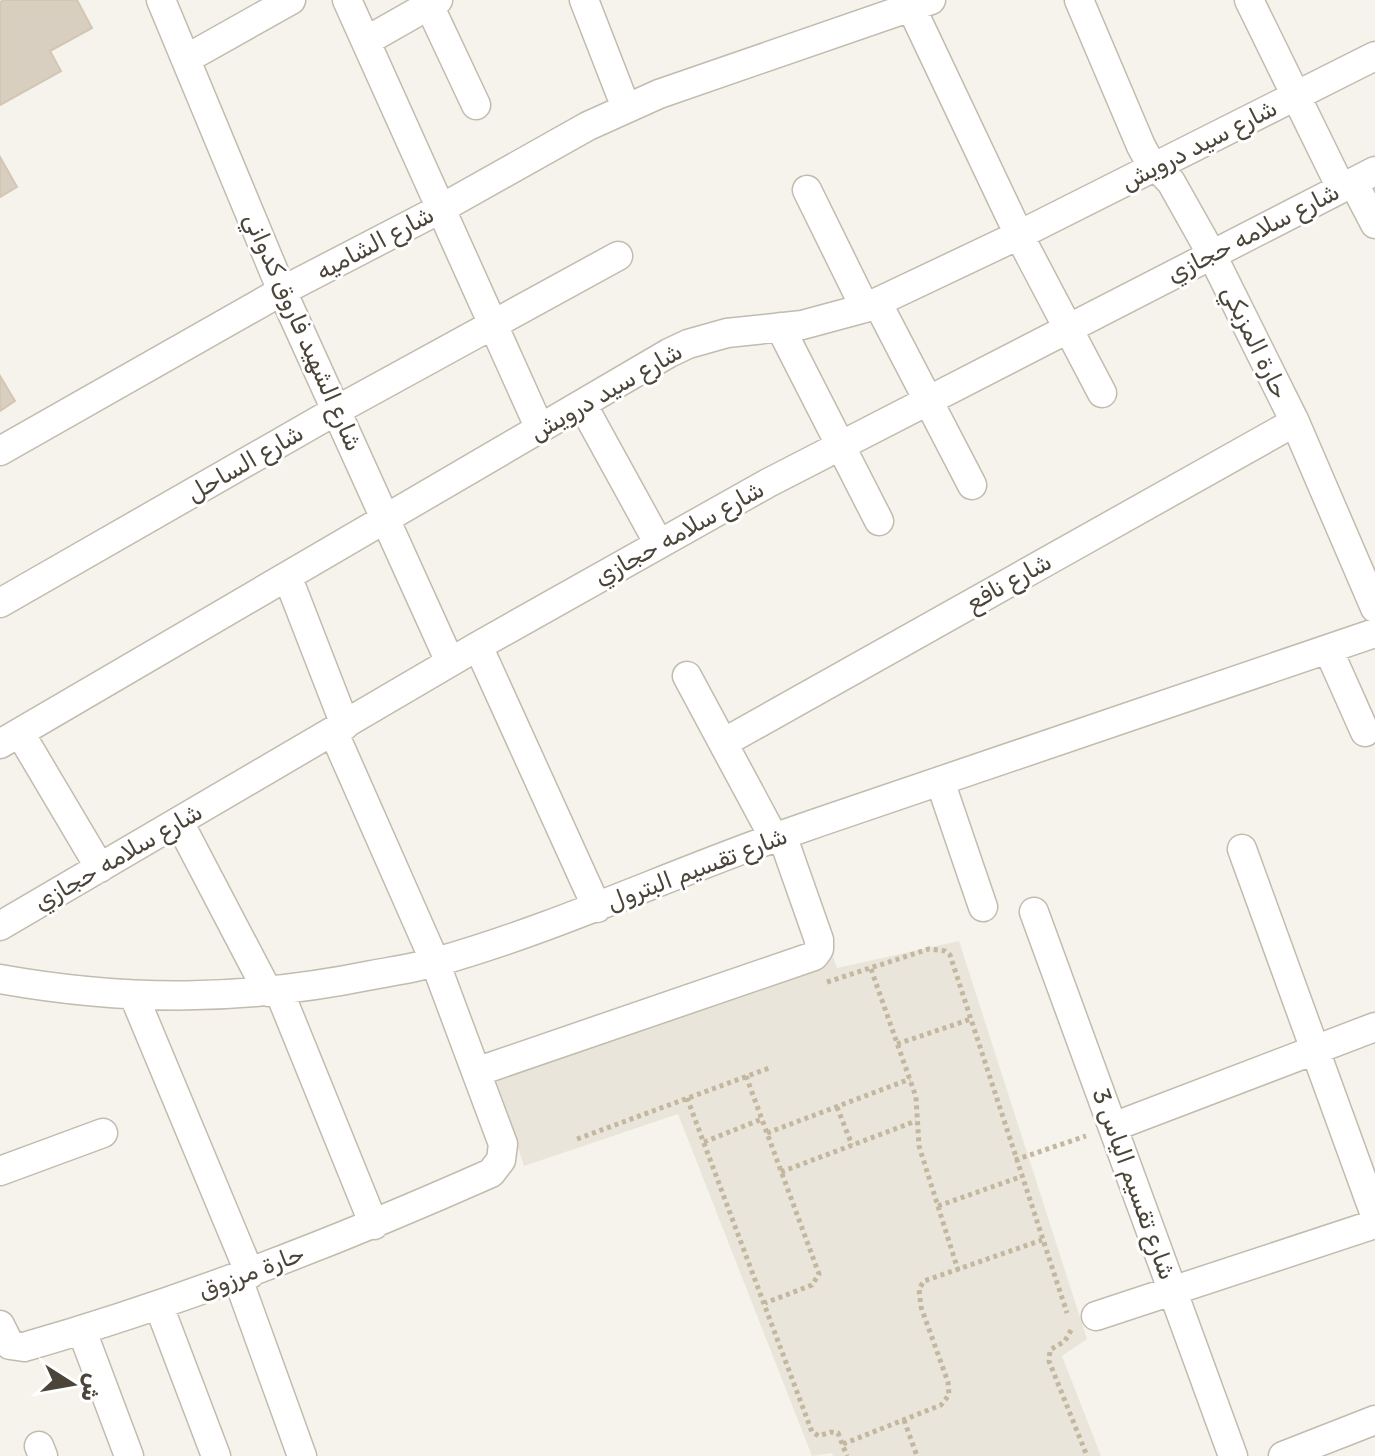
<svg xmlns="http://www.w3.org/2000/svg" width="1375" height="1456" font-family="Rubik,'Noto Naskh Arabic',sans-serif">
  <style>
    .residential { fill: #eae5da }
    .building { fill: #d8cfc1; stroke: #d3c7b4; stroke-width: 2 }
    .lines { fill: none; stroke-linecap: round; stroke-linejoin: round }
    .minor-casing { stroke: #c2bbae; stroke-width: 31 }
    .path { stroke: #c4b79f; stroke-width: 5; stroke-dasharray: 4 4; stroke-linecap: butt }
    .minor { stroke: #fff; stroke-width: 28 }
    .labels { text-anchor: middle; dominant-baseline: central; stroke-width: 6; stroke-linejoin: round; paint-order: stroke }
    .street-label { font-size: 24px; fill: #4b4439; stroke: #fff }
  </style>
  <rect width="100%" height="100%" fill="#f6f3ec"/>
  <path class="residential" d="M959 941 1087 1339 1062 1356 1101 1456H833L832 1453 812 1456 678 1114 524 1166 495 1077 833 956 837 968Z"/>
  <path class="building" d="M4 0H77L92 28 50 51 61 71 0 105V2Z
    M0 157 17 187 0 197Z
    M0 376 15 401 0 411Z"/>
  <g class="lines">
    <defs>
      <path id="minor" d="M161 0 282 291 450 662
        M347 0 540 429
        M584 0 626 108
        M1079 0 1141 146 1147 157 1171 182 1211 253 1295 422 1375 608
        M1249 0 1341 188
        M429 5 476 105
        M911 7 1019 235 1102 393
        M366 41 438 0
        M186 59 291 0
        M1353 182 1375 224
        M807 190 865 308
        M877 302 972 485
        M780 327 879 521
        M582 404 659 544
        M0 451 282 291 442 208 588 126 659 94 931 0
        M288 578 345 725
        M0 603 337 410 618 256
        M478 646 597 908
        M1328 649 1365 732
        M687 676 774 838
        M20 733 100 868
        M723 743 1295 422
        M0 744 669 353 688 344 727 333 802 325 865 308 1019 235 1375 56
        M940 781 983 907
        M179 822 268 992
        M1242 849 1375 1215
        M1034 912 1233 1456
        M0 926 478 646 768 483 1375 171
        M0 979C129 1002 244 1001 372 975 393 971 415 968 436 962 557 928 670 874 788 833 983 765 1179 700 1375 633
        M279 991 374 1225
        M134 996 250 1274
        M476 1072 814 956 819 949V940L782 835
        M1113 1127 1375 1027
        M0 1171 103 1133
        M238 1279 302 1456
        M159 1306 216 1456
        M1096 1316 1375 1224
        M0 1325 10 1345 24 1347C185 1301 338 1241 491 1173L501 1160 503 1144 435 962 334 733
        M82 1331 129 1456
        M39 1446 43 1456
        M1283 1456 1375 1420"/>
    </defs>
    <use href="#minor" class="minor-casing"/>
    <path class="path" d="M871 969 916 1097 919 1146 958 1270
      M827 982 929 949 945 951 950 955 1067 1313
      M897 1044 971 1019
      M746 1076 819 1274 812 1285 765 1303
      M687 1098 812 1432 819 1436 831 1432 838 1433 847 1456
      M837 1107 852 1145
      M767 1133 910 1079
      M577 1139 772 1067
      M704 1142 762 1119
      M1015 1160 1086 1136
      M781 1172 916 1121
      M938 1206 1020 1177
      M1071 1330 1065 1341 1050 1350 1049 1361 1087 1456
      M904 1420 917 1456
      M843 1444 941 1405 949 1395 948 1382 921 1307 919 1289 924 1281 1042 1240"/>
    <use href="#minor" class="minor"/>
  </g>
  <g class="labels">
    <g class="street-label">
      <text transform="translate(1199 145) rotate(-27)">شارع سيد درويش</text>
      <text transform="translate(1253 233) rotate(-27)">شارع سلامه حجازي</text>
      <text transform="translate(375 243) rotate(-28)">شارع الشاميه</text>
      <text transform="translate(303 332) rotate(66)">شارع الشهيد فاروق كدواني</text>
      <text transform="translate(1255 342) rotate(64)">حارة المزبكي</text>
      <text transform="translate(606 392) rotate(-30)">شارع سيد درويش</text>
      <text transform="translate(245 463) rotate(-30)">شارع الساحل</text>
      <text transform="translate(679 533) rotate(-29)">شارع سلامه حجازي</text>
      <text transform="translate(1009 582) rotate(-29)">شارع نافع</text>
      <text transform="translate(118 857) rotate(-30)">شارع سلامه حجازي</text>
      <text transform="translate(697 869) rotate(-21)">شارع تقسيم البترول</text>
      <text transform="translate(1134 1184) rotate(70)">شارع تقسيم الياس 3</text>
      <text transform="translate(251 1272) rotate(-21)">حارة مرزوق</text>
    </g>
  </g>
  <g transform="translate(72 1384) rotate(101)" stroke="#ffffff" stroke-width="6" paint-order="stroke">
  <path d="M0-6L14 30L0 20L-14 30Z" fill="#4b4439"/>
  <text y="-12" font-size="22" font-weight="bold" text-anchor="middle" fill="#4b4439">ش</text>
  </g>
</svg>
